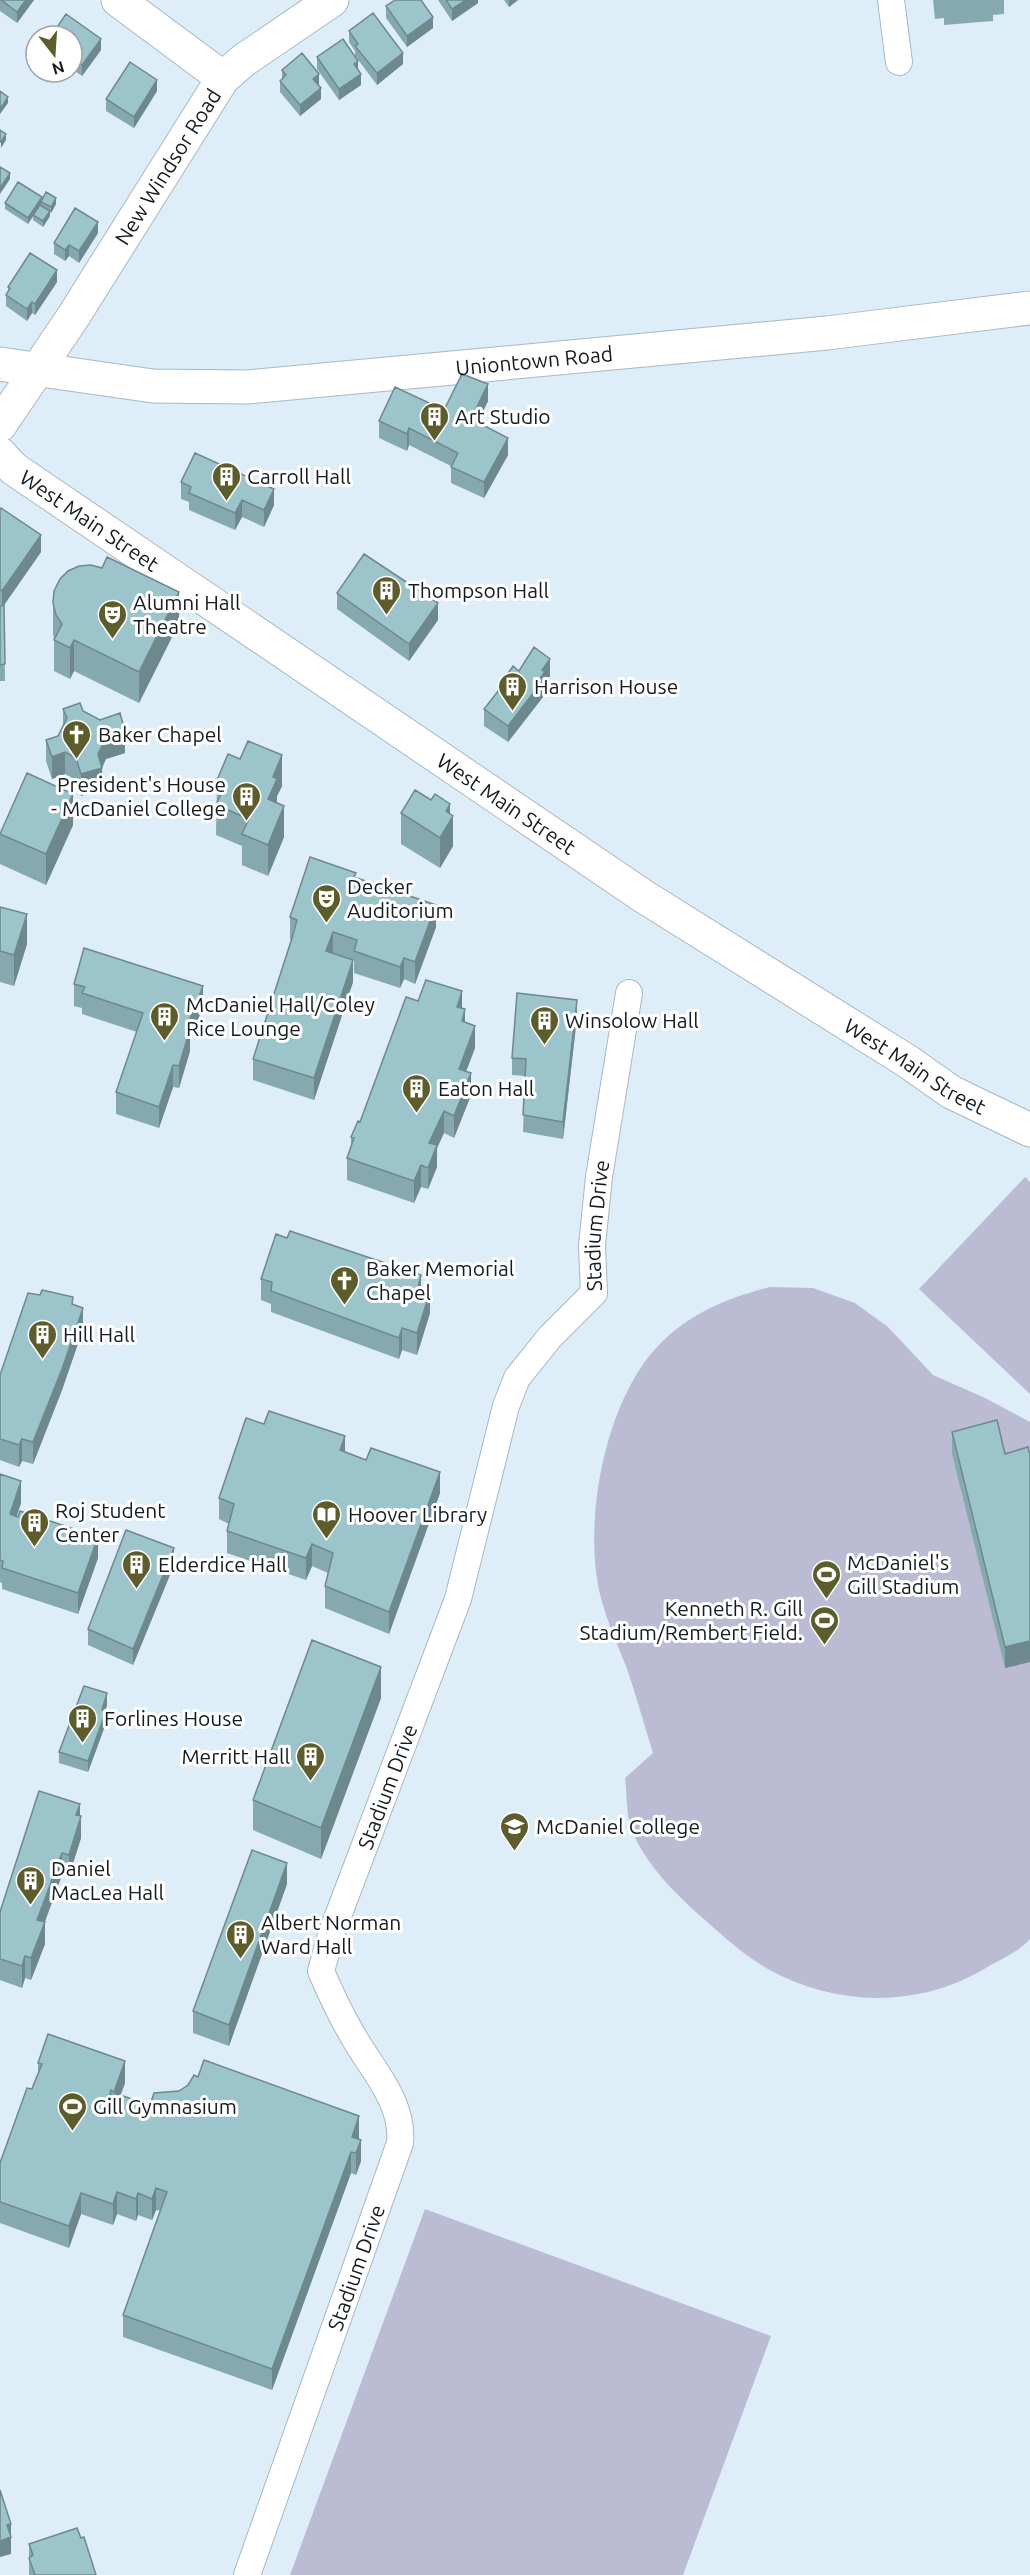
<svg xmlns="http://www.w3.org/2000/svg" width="1030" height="2575" font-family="Ubuntu,sans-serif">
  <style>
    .green { fill: #bbbbd4 }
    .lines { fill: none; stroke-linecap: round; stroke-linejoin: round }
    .street-casing { stroke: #a9b8c3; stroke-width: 28 }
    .secondary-casing { stroke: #a9b8c3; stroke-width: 35 }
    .street { stroke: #fff; stroke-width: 26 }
    .secondary { stroke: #fff; stroke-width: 33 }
    .wall { fill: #86a9af }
    .shaded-wall { fill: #6d898e }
    .building { fill: #9cc4cb; stroke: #6d898e; stroke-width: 1.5 }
    .labels { text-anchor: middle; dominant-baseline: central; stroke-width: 6; stroke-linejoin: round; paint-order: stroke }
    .street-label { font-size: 21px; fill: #161c1f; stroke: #fff }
    .poi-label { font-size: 21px; fill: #161c1f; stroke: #fff; text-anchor: start }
  </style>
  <rect width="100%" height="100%" fill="#ddeef9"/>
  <path class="green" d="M1025 1177 1030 1182V1394L919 1289Z
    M770 1287 813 1288 855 1303 888 1327 933 1375 985 1398 1030 1422V1939C1019 1952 999 1960 984 1969 919 2008 835 2007 768 1969 745 1956 724 1937 704 1919 676 1895 644 1863 631 1828 626 1813 627 1793 625 1778L653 1753C644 1724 636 1695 626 1666 617 1644 607 1621 601 1598 581 1522 606 1392 665 1339 695 1311 731 1297 770 1287Z
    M425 2209 771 2336 683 2575H290Z"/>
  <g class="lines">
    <defs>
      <g id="street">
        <path d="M891 0 899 62"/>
        <path id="s1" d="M247 2575 400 2143C404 2101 371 2069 352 2034 340 2014 330 1992 321 1971L332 1932 458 1599 506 1406 517 1378 550 1337 594 1293 592 1245 599 1177 629 993"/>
      </g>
      <g id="secondary">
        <path d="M118 0 223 78"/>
        <path id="s2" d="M0 364 153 386 248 387 827 333 1030 308"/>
        <path id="s3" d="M0 425 73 317 223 78 244 60 332 0"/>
        <path id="s4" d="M0 454 14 469 643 896 907 1061 951 1092 1030 1130"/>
      </g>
    </defs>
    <use href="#street" class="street-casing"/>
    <use href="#secondary" class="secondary-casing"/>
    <use href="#street" class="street"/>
    <use href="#secondary" class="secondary"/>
  </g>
  <path class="wall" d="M0 0H34L17 23 0 11Z
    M438 0H478V3L452 21Z
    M504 0H518L509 7Z
    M933 0H1004V14L993 15V21L944 25V18L935 19Z
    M386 6 433 28 407 47 386 18Z
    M349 31 403 64 377 85 356 57 361 85 339 100 317 69V57H355V51L349 42Z
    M72 36 101 50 82 76 72 69Z
    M282 70 319 85V86L321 99 300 116 280 92V81L282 79Z
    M157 91 134 128 106 111V99Z
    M42 200 56 204 51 213 50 212V216L43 227 33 220V216L28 224 5 209V203Z
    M98 233 79 263 69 256 65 261 54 254V243Z
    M57 282 35 315 32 313 27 321 6 306V295L8 291V287Z
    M488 401 477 423 508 455 484 498 451 483V466L409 445 407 451 379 438V421L444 410Z
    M181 482 274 505 264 527 242 517 235 530 189 510V502L181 499Z
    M0 510 41 552 4 605 5 681H0Z
    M337 593 438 620 409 661 337 609Z
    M53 603 179 623 139 703 74 671 70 679 54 671V640L53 633Z
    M519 671 550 676 545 683 543 697 508 742 484 726V709L504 683V679Z
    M63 709 83 711 125 753 106 759 102 767V789L81 796 76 780 65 774 52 779 46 761V740L58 736 63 725Z
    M217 780 282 786 277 796V803L284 837 268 876 242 865V846L216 835Z
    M401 813 450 814 453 846 440 868 401 844Z
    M73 825 46 885 0 864V833Z
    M356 877 436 927 415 984 404 979 400 988 354 973V960H353V982L314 1100 253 1080V1059L292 940 290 939V917Z
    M0 907 27 944 14 986 0 982Z
    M74 984 203 1007 190 1039V1051L179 1088 173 1087 159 1128 116 1114V1092L137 1032 82 1014V1008L74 1006Z
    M418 1001 462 1008 465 1022 475 1048 466 1071 471 1095 454 1138 444 1133 437 1148V1167L428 1189 421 1187 414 1203 347 1180V1158L351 1145V1137L360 1122Z
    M577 1017 563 1139 523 1132 525 1076 512 1075V1058Z
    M261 1279 421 1288 430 1313 417 1355 402 1350 399 1359 271 1312V1304L261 1300Z
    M73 1305 83 1329 62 1390 33 1464 22 1461 19 1467 0 1460V1375Z
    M952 1432 1005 1454 1030 1455V1662L1005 1668 952 1454Z
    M345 1452 440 1493 389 1634 325 1608V1586L328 1573 312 1566 306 1580 227 1553V1531L229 1524 219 1519V1498Z
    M0 1474 21 1503 17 1516 98 1558 78 1614 2 1589V1583L0 1582Z
    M174 1565 133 1665 88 1645V1629Z
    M381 1698 321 1859 253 1830V1800Z
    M107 1705 105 1711 106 1723 88 1772 59 1763V1752Z
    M80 1816 81 1838 69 1876 62 1875 45 1922V1944L31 1980 25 1978 22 1988 0 1980V1912Z
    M287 1884 229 2046 193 2033V2011Z
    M38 2063 125 2083 117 2104 120 2105H150L359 2138 361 2161 356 2175 351 2173 272 2390 123 2337V2315L161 2211 156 2210 152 2220 138 2215 136 2221 117 2214 113 2225 81 2214 69 2248 0 2223V2163L32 2089 38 2074Z
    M81 2538 96 2575H29V2544Z"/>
  <path class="shaded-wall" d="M26 0H34L17 23V12Z
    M466 0H478V3L452 21V9Z
    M509 0H518L509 7Z
    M433 17V28L407 47V36Z
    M101 39V50L82 76V65Z
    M403 53V64L377 85V73Z
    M358 61V72L354 64Z
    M319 74V85L313 90V79Z
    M361 74V85L339 100V89Z
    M157 80V91L134 128V117Z
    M321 88V99L300 116V105Z
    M8 97V103L0 114V109Z
    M6 134V140L1 148V142Z
    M10 173V179L0 194V188Z
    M42 197 41 204 28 224V218Z
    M56 198V204L51 213V207Z
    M50 211V216L43 227V221Z
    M98 222V233L79 263V251Z
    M69 245V256L65 261V250Z
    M57 270V282L35 315V304Z
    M32 302V313L27 321V309Z
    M488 384V401L471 436V419Z
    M409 428V445L407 451V434Z
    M508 438V455L484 498V482Z
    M274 489V505L264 527V510Z
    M242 500V517L235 530V513Z
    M41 535V552L2 608V591Z
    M179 592V623L139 703V672Z
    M438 603V620L409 661V644Z
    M74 640V671L70 679V648Z
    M550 659V676L545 683 543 697 508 742V726L542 670Z
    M125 731V753L106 759 102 768V789L81 796V774L98 754 106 738Z
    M65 752V774L52 779V757Z
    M282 755V786L277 796V809L268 799 273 777Z
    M73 794V825L46 885V854Z
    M450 804V821L453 816V846L440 868V838L446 811Z
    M284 806V837L268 876V845Z
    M436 905V927L415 984V962Z
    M27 914V944L14 986V955Z
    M333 932V953L326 951Z
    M404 958V979L400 988V967Z
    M353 960V982L314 1100V1078Z
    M203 986V1007L190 1039V1051L179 1088V1066L186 1028Z
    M462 991V1012L457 1007Z
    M577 1000V1017L563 1139V1122Z
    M465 1009V1031L462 1021Z
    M475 1026V1048L459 1090V1069Z
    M173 1065V1087L159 1128V1107Z
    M471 1073V1095L454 1138V1116Z
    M444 1111V1133L437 1148V1167L428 1189 429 1143Z
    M421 1165V1187L414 1203V1181Z
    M421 1275V1297L418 1287Z
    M430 1292V1313L417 1355V1333Z
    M83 1308V1329L62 1390 33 1464V1442Z
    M402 1328V1350L399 1359V1338Z
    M345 1436V1458L340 1450Z
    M22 1439V1461L19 1467V1445Z
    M440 1472V1493L389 1634V1612Z
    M21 1481V1503L10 1535V1514Z
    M98 1537V1558L78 1614V1593Z
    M312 1544V1566L306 1580V1558Z
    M174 1548V1565L133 1665V1649Z
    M1030 1641V1662L1005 1668V1647Z
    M381 1667V1698L321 1859V1828Z
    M107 1693V1705L102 1721V1710Z
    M106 1711V1723L88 1772V1761Z
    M80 1804V1821L81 1816V1838L69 1876V1855L76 1815Z
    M62 1853V1875L37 1942V1920Z
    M287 1863V1884L229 2046V2025Z
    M45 1922V1944L31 1980V1958Z
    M25 1956V1978L22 1988V1966Z
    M125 2061V2083L114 2113V2092Z
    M111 2090V2112L108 2101Z
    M359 2116V2138L354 2153 352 2137Z
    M361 2140V2161L356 2175V2153Z
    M351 2152V2173L272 2390V2369Z
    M156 2188V2210L152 2220V2199Z
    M117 2192V2214L113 2225V2204Z
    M81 2193V2214L69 2248V2226Z
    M138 2193V2215L136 2221V2199Z
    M11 2524V2554L0 2557V2541L7 2525Z"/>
  <path class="building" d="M1 0H26L17 12Z
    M395 0H421L433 17 407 36 386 6Z
    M446 0H466L452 9Z
    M373 13 403 53 377 73 355 46 358 44 349 31Z
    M66 14 101 39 82 65 72 58V36H51Z
    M343 39 358 61 354 64 361 74 339 89 317 57Z
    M302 53 319 74 313 79 321 88 300 105 280 81 286 75 282 70Z
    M130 62 157 80 134 117 106 99Z
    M0 91 8 97 0 109Z
    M0 130 6 134 1 142H0Z
    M0 167 10 173 0 188Z
    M18 182 42 197 28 218 5 203Z
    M46 192 56 198 51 207 41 202Z
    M40 205 50 211 43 221 33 215Z
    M75 208 98 222 79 251 69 245 65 250 54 243Z
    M30 253 57 270 35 304 32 302 27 309 6 295 10 288 8 287Z
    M462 374 488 384 471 419 508 438 484 482 451 467 458 453 409 428 407 434 379 421 395 387 444 410Z
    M195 453 274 489 264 510 242 500 235 513 189 493 191 487 181 482Z
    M1 508 41 535 2 591 0 589V510Z
    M364 554 438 603 409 644 337 593Z
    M107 557 179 592 139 672 74 640 70 648 54 640 62 624 56 615 53 603 54 591 60 579 68 571 79 566 91 565 102 568Z
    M4 605 5 664 0 665V606Z
    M534 647 550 659 542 670 545 672 540 678 543 680 508 726 484 709 506 681 504 679 513 666 519 671Z
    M80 703 83 711 100 720 120 713 125 731 106 738 98 754 102 768 81 774 76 758 65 752 52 757 46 740 58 736 67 718 63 709Z
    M248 741 282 755 273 777 277 779 268 799 284 806 268 845 242 834 249 819 216 805 226 783 217 780 228 754 240 759Z
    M27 773 73 794 46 854 0 834Z
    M415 790 431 800 435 794 450 804 446 811 453 816 440 838 401 813Z
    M310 857 356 873 354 877 436 905 415 962 404 958 400 967 354 951 357 940 333 932 326 951 353 960 314 1078 253 1059 292 938 297 920 290 917Z
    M0 907 27 914 14 955 0 951Z
    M84 948 203 986 186 1028 190 1029 179 1066 173 1065 159 1107 116 1092 143 1013 82 993 85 987 74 984Z
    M426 980 462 991 457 1007 465 1009 462 1021 475 1026 459 1069 471 1073 454 1116 444 1111 429 1143 437 1145 428 1168 421 1165 414 1181 347 1158 354 1138 351 1137 358 1121 360 1122 406 997 418 1001Z
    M517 993 577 1000 563 1122 523 1115 526 1059 512 1058Z
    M290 1231 421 1275 418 1287 430 1292 417 1333 402 1328 399 1338 271 1291 272 1282 261 1279 276 1234 287 1238Z
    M42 1290 73 1297 72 1304 83 1308 62 1369 33 1442 22 1439 19 1445 0 1439V1375L28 1293 40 1295Z
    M269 1411 345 1436 340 1450 366 1460 371 1448 440 1472 389 1612 325 1586 333 1553 312 1544 306 1558 227 1531 234 1504 219 1498 246 1418 264 1424Z
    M997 1420 1005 1454 1028 1447 1030 1455V1641L1005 1647 952 1432Z
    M0 1474 21 1481 10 1514 18 1517 20 1511 98 1537 78 1593 2 1568 3 1561 0 1560Z
    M126 1530 174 1548 133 1649 88 1629Z
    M312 1640 381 1667 321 1828 253 1800Z
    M84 1686 107 1693 102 1710 106 1711 88 1761 59 1752Z
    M39 1791 80 1804 76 1815 81 1816 69 1855 62 1853 37 1920 45 1922 31 1958 25 1956 22 1966 0 1959V1912Z
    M252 1850 287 1863 229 2025 193 2011Z
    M48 2034 125 2061 114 2092 111 2090 108 2101 120 2105 123 2096 150 2105 154 2093 179 2091 188 2085 194 2075 198 2077 204 2060 359 2116 352 2137 361 2140 356 2153 351 2152 272 2369 123 2315 167 2192 156 2188 152 2199 138 2193 136 2199 117 2192 113 2204 81 2193 69 2226 0 2202V2163L27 2088 32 2089 33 2086 42 2064 38 2063Z
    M0 2490 11 2524 7 2525 11 2537 0 2541Z
    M77 2528 81 2538 84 2537 96 2575H35L29 2558 33 2555 29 2544Z"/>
  <defs>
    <symbol id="building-pin" viewBox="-11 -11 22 30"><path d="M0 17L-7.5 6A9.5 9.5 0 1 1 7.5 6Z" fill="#5c5d2b" stroke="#fff"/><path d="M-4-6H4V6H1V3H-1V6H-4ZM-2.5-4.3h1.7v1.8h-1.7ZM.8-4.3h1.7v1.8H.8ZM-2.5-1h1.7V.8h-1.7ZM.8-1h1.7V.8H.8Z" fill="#fff"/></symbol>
    <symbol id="theatre-pin" viewBox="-11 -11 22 30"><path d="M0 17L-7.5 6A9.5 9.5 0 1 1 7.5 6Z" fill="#5c5d2b" stroke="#fff"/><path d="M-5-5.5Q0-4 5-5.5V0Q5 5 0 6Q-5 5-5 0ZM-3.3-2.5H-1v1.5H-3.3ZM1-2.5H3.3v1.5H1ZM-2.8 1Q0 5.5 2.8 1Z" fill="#fff"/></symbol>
    <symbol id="church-pin" viewBox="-11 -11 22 30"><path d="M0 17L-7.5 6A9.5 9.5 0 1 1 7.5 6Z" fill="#5c5d2b" stroke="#fff"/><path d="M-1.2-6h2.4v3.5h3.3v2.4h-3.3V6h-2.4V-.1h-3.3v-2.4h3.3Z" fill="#fff"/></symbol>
    <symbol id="library-pin" viewBox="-11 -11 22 30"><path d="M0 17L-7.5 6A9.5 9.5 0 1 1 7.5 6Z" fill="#5c5d2b" stroke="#fff"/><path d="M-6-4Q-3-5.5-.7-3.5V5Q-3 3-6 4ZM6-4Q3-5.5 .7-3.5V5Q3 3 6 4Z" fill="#fff"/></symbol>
    <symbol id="stadium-pin" viewBox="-11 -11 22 30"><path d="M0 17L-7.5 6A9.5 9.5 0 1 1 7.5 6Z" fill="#5c5d2b" stroke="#fff"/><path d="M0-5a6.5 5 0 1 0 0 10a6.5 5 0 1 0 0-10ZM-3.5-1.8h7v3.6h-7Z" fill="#fff"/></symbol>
    <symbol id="university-pin" viewBox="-11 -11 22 30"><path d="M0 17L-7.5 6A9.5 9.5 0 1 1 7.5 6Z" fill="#5c5d2b" stroke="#fff"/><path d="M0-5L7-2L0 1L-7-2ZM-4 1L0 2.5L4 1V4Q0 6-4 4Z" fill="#fff"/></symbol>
  </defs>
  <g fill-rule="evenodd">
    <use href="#building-pin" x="418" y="400" width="33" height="45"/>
    <use href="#building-pin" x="210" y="460" width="33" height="45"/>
    <use href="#building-pin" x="370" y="574" width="33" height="45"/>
    <use href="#theatre-pin" x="96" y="598" width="33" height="45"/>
    <use href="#building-pin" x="496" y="670" width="33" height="45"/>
    <use href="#church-pin" x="60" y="718" width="33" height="45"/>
    <use href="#building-pin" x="230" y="780" width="33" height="45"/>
    <use href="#theatre-pin" x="310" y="882" width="33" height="45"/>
    <use href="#building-pin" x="148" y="1000" width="33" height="45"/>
    <use href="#building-pin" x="528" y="1004" width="33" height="45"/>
    <use href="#building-pin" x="400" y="1072" width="33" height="45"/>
    <use href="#church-pin" x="328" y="1264" width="33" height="45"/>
    <use href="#building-pin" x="26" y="1318" width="33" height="45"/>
    <use href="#library-pin" x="310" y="1498" width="33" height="45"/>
    <use href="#building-pin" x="18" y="1506" width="33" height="45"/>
    <use href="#building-pin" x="120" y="1548" width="33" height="45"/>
    <use href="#stadium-pin" x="810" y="1558" width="33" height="45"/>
    <use href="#stadium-pin" x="808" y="1604" width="33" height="45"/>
    <use href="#building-pin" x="66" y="1702" width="33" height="45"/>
    <use href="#building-pin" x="294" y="1740" width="33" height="45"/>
    <use href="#university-pin" x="498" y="1810" width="33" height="45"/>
    <use href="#building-pin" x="14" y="1864" width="33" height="45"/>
    <use href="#building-pin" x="224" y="1918" width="33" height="45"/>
    <use href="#stadium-pin" x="56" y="2090" width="33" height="45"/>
  </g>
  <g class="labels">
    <g class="street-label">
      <text stroke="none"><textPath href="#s3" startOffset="308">New Windsor Road</textPath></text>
      <text stroke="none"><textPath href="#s2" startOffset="537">Uniontown Road</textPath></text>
      <text stroke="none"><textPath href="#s4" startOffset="112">West Main Street</textPath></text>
      <text stroke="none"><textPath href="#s4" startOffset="616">West Main Street</textPath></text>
      <text stroke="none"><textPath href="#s4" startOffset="1102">West Main Street</textPath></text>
      <text stroke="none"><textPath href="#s1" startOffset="1458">Stadium Drive</textPath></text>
      <text stroke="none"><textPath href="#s1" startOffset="846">Stadium Drive</textPath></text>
      <text stroke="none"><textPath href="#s1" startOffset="326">Stadium Drive</textPath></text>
    </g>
    <g class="poi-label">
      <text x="455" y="416">Art Studio</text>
      <text x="247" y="476">Carroll Hall</text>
      <text x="408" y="590">Thompson Hall</text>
      <text x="133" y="602">Alumni Hall<tspan x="133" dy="24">Theatre</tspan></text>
      <text x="534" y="686">Harrison House</text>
      <text x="98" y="734">Baker Chapel</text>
      <text x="226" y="784" text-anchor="end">President's House<tspan x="226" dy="24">- McDaniel College</tspan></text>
      <text x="347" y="886">Decker<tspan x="347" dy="24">Auditorium</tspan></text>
      <text x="186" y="1004">McDaniel Hall/Coley<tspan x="186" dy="24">Rice Lounge</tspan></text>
      <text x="565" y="1020">Winsolow Hall</text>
      <text x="438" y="1088">Eaton Hall</text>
      <text x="366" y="1268">Baker Memorial<tspan x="366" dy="24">Chapel</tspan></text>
      <text x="63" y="1334">Hill Hall</text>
      <text x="55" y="1510">Roj Student<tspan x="55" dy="24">Center</tspan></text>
      <text x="348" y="1514">Hoover Library</text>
      <text x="847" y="1562">McDaniel's<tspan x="847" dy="24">Gill Stadium</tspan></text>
      <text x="158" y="1564">Elderdice Hall</text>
      <text x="803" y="1608" text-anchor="end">Kenneth R. Gill<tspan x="803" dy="24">Stadium/Rembert Field.</tspan></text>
      <text x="104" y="1718">Forlines House</text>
      <text x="290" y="1756" text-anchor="end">Merritt Hall</text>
      <text x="536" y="1826">McDaniel College</text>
      <text x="51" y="1868">Daniel<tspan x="51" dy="24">MacLea Hall</tspan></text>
      <text x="261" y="1922">Albert Norman<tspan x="261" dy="24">Ward Hall</tspan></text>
      <text x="93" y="2106">Gill Gymnasium</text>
    </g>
  </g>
  <g transform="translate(54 54) rotate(163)"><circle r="28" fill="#ffffff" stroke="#a2a4a5" stroke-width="1.5"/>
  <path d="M0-4.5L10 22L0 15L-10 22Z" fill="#5c5d2b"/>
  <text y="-9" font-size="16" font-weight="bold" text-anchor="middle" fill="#161c1f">N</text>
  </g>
</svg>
